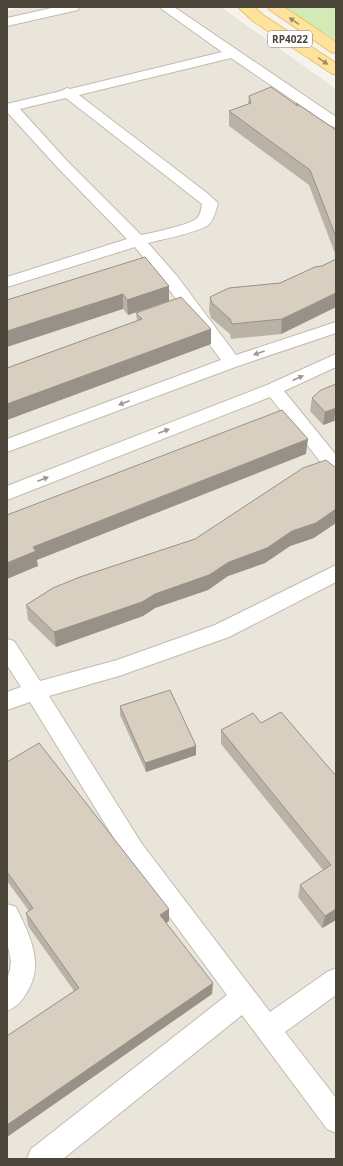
<svg xmlns="http://www.w3.org/2000/svg" width="343" height="1166" font-family="'Open Sans',sans-serif">
  <style>
    .residential { fill: #eae5da }
    .green { fill: #d2eab5 }
    .lines { fill: none; stroke-linecap: round; stroke-linejoin: round }
    .street-casing { stroke: #c2bbae; stroke-width: 2 }
    .primary-casing { stroke: #e6c16a; stroke-width: 2 }
    .street { fill: #fff; fill-rule: evenodd }
    .primary { fill: #ffe39c; fill-rule: evenodd }
    .wall { fill: #bab2a6 }
    .shaded-wall { fill: #979187 }
    .building { fill: #d8cfc1; stroke: #979187 }
    .oneway { fill: #9c8c66 }
    .oneway2 { fill: #9c9892 }
    .labels { text-anchor: middle; dominant-baseline: central; stroke-width: 4; stroke-linejoin: round; paint-order: stroke }
    .shield { fill: #fff; stroke: #817c74; stroke-width: 1 }
    .shield-label { font-size: 10px; font-weight: bold; fill: #4b4439 }
  </style>
  <rect width="100%" height="100%" fill="#f6f3ec"/>
  <path class="residential" d="M24 7H221L336 89V1159H7V11Z"/>
  <path class="green" d="M286 7H336V40L292 13Z"/>
  <g class="lines">
    <defs>
      <path id="street" d="M56 7H79L78 10 7 26V18Z
        M159 7H174L336 117V127L331 126 231 58 79 95 207 193 218 203C216 210 214 221 207 226 195 233 163 239 148 243L177 276 236 355 336 322V333L238 366 7 452V439L221 360 165 284 135 247 7 287V277L127 239 58 168 7 112V104L61 91 67 88 70 89 222 52ZM66 98 202 204C201 209 201 215 196 219 188 225 153 233 141 235L68 162 20 109Z
        M336 354V367L284 391 336 455V475L329 473 270 397 7 500V486L267 385Z
        M336 565V582L229 637 119 676 49 696 142 844 270 1012 327 972 336 968V995L285 1032 336 1098V1133L327 1129 242 1015 63 1159H27L31 1149 227 995 126 858 30 702 7 710V692L21 687 7 665V639L14 641 40 681 117 660 215 625Z
        M7 904 16 907C29 934 45 963 27 992 22 1001 17 1007 7 1011V979L10 970 11 961 7 942Z"/>
      <path id="primary" d="M238 7H254L263 15 336 63V75L331 73 253 21Z
        M268 7H284L336 42V53L331 52 270 10Z"/>
    </defs>
    <use href="#street" class="street-casing"/>
    <use href="#primary" class="primary-casing"/>
    <use href="#street" class="street"/>
    <use href="#primary" class="primary"/>
  </g>
  <path class="wall" d="M249 96 296 105V103L336 130V256L309 185 229 126V111L248 104Z
    M336 259V307L281 334 231 339 230 334 211 318 209 311 210 297 280 283 322 266Z
    M169 286V301L128 315 123 309 7 300Z
    M136 313 211 344 7 420V368L137 321Z
    M336 384V422L334 421 323 425 310 411 312 398Z
    M314 538 290 546 265 563 228 576 208 590 155 608 143 616 56 647 28 620 26 605Z
    M120 706 196 746V755L146 772 120 715Z
    M261 723 336 776V920L322 928 298 897 300 885 323 870 221 744V730Z
    M7 762 169 921 166 923 212 994 7 1137V1036L74 991 28 926 26 913 29 911 7 881Z"/>
  <path class="shaded-wall" d="M169 286V301L128 315 127 300Z
    M336 293V307L281 334 282 319Z
    M123 294V309L7 347V331Z
    M211 329V344L7 420V404Z
    M336 408 334 421 323 425 325 412Z
    M308 439 306 454 37 560 38 566 7 579V563L33 547Z
    M336 509V523L314 538 290 546 265 563 228 576 208 590 155 608 143 616 56 647 54 632 229 562Z
    M196 746V755L146 772 145 763Z
    M169 909V921L160 927V915Z
    M336 909V920L322 928 325 916Z
    M213 983 212 994 7 1137V1125Z"/>
  <path class="building" d="M271 87 298 106 296 103 336 130V237L310 170 229 111 251 103 249 96Z
    M145 257 169 286 127 300 123 294 7 331V300Z
    M336 259V293L282 319 232 324 230 319 212 303 210 297 229 288 280 283 315 267 322 266Z
    M181 297 211 329 7 404V368L142 319 136 313Z
    M336 384V408L325 412 312 398 321 390Z
    M282 410 308 439 33 547 36 551 7 563V515Z
    M326 460 336 468V509L316 523 292 531 267 548 229 562 209 575 155 594 142 602 54 632 26 605 53 588 80 577 195 539 303 468Z
    M170 690 196 746 145 763 120 706Z
    M281 712 336 776V909L325 916 300 885 331 865 221 730 253 713 261 723Z
    M39 743 169 909 160 915 213 983 7 1125V1036L79 988 26 913 33 908 7 872V762Z"/>
  <defs><path id="oneway-solid" d="M-6-.8H1V-3.2L6.5 0L1 3.2V.8H-6Z"/></defs>
  <g class="oneway">
    <use href="#oneway-solid" transform="translate(294 21) rotate(-146)"/>
    <use href="#oneway-solid" transform="translate(323 61) rotate(34)"/>
  </g>
  <g class="oneway2">
    <use href="#oneway-solid" transform="translate(259 353) rotate(161)"/>
    <use href="#oneway-solid" transform="translate(298 378) rotate(-24)"/>
    <use href="#oneway-solid" transform="translate(124 403) rotate(159)"/>
    <use href="#oneway-solid" transform="translate(164 431) rotate(-21)"/>
    <use href="#oneway-solid" transform="translate(43 479) rotate(-21)"/>
  </g>
  <g class="labels">
    <rect class="shield" x="268" y="31" width="44" height="16" rx="3"/>
    <g class="shield-label">
      <text x="290" y="39">RP4022</text>
    </g>
  </g>
  <rect width="343" height="1166" fill="none" stroke="#4b4439" stroke-width="16"/>
</svg>
